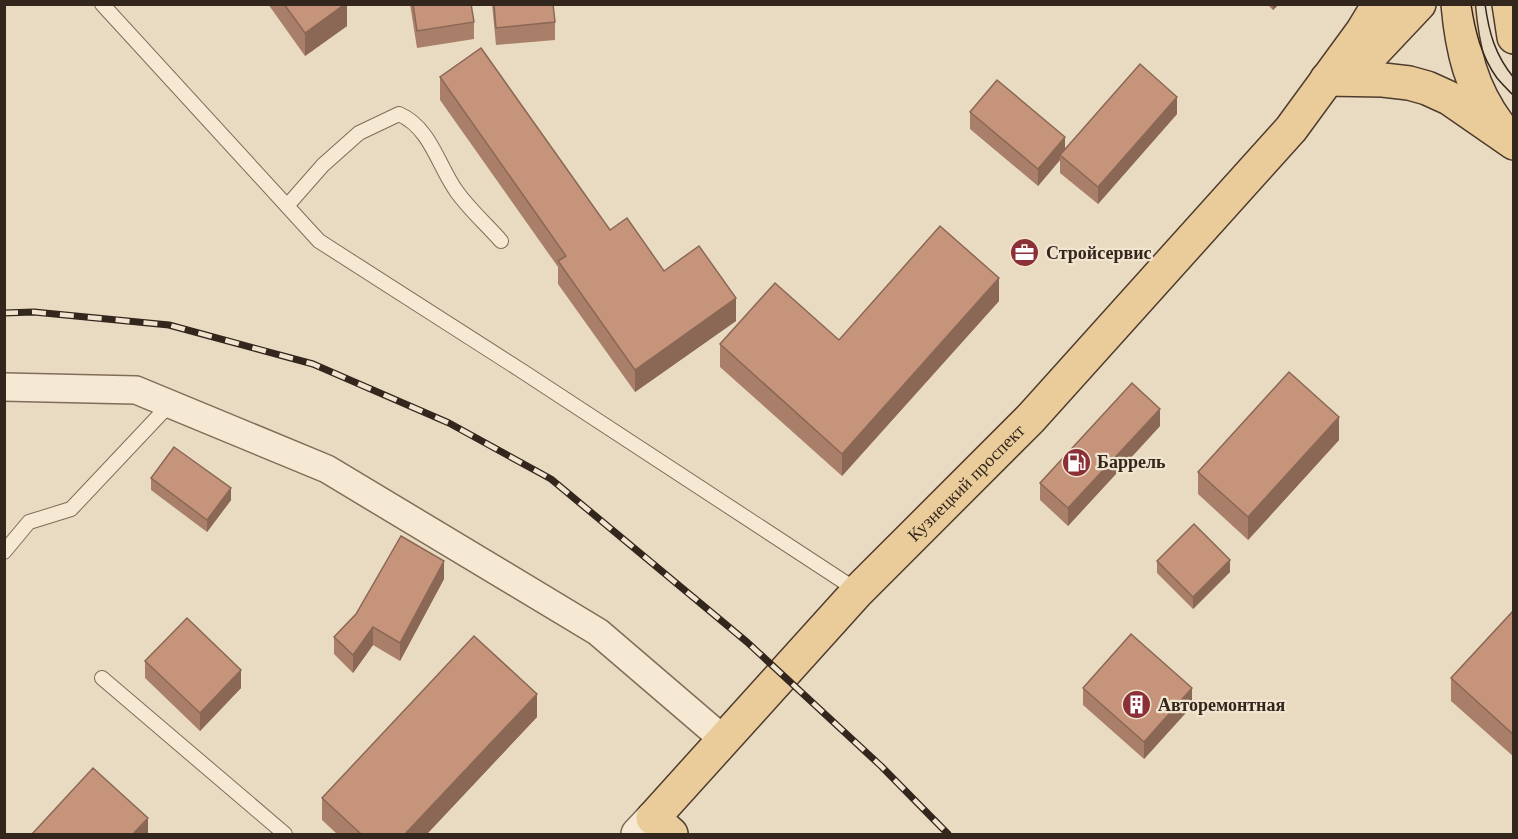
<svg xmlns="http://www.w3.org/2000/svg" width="1518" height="839" font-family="Georgia,serif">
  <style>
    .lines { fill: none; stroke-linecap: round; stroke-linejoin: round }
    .service-casing { stroke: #816c5a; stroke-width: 16 }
    .minor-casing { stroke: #816c5a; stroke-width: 30 }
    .tertiary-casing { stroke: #816c5a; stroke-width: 36 }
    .primary-casing { stroke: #4f3b2e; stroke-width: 36 }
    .service { stroke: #f5e9d3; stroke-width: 14 }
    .minor { stroke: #f5e9d3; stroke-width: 27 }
    .tertiary { stroke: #f5e9d3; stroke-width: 33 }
    .primary { stroke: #eacc9b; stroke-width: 33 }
    .tram { stroke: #32261d; stroke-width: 1.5 }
    .rail-casing { stroke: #32261d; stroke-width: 7 }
    .rail { stroke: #f2e5d0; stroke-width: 4.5; stroke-dasharray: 14; stroke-linecap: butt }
    .wall { fill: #a97f69 }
    .shaded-wall { fill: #8a6855 }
    .building { fill: #c5947a; stroke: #8a6855; stroke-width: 1.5 }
    .labels { text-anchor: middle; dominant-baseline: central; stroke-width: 4.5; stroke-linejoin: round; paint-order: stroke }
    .poi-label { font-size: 18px; font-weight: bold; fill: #32261d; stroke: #f2e5d0; text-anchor: start }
    .street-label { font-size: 18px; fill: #32261d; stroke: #f2e5d0 }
  </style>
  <rect width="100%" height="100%" fill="#e9dbc1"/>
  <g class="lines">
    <defs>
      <path id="service" d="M102 4 319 241 522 371 858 591
        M287 206 323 165 359 133 399 114C431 128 438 166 457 192 470 210 487 225 501 241
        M4 552 29 522 71 509 170 404
        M102 678 285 834"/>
      <path id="minor" d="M4 387 136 390 327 469 598 632 724 740"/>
      <path id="tertiary" d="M638 834 653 818"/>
      <g id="primary">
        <path d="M1458 4C1462 50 1471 89 1499 126"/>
        <path d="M1509 4 1514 37"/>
        <path d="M1353 74 1419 4"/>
        <path d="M1327 79 1383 80 1409 83 1427 88 1449 98 1514 143"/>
        <path id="s1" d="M671 834 653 818 858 591 1031 418 1291 129 1362 32 1379 4"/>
      </g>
    </defs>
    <use href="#service" class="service-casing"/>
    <use href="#minor" class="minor-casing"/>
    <use href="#tertiary" class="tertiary-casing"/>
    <use href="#primary" class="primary-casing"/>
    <use href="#service" class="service"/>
    <use href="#minor" class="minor"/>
    <use href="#tertiary" class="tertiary"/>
    <use href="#primary" class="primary"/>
    <path class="tram" d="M1471 4C1475 30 1481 56 1497 78 1502 84 1508 90 1514 96
      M1485 4C1489 33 1495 55 1514 78"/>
    <defs>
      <path id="rail" d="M4 313 34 312 169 325 313 364 449 423 551 479 747 642 881 766 948 834"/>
    </defs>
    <use href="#rail" class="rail-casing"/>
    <use href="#rail" class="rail"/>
  </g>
  <path class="wall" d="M268 4H347V26L305 56Z
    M410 4H471L474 22V39L417 48Z
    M492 4H553L555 22V40L496 45Z
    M1267 4H1279L1273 10Z
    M440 77 610 230 664 271 736 321 635 392 558 284V267L440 100Z
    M970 112 1065 150 1177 114 1098 204 1060 173V160L1038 186 970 129Z
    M999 301 842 476 720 367V344L839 340Z
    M1160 426 1068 526 1040 500V483Z
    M1339 440 1248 540 1198 494V472Z
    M151 478 231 500 207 532 151 490Z
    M1157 561 1230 572 1193 609 1157 573Z
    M444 579 400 661 373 645 353 673 334 654V637Z
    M1514 610V757L1451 701V678Z
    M145 661 241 688 200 731 145 678Z
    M1083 688 1192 706 1144 759 1083 705Z
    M537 717 427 834H337L322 820V798Z"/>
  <path class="shaded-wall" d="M345 4H347V26L305 56V33Z
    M1273 4H1279L1273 10Z
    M1177 97V114L1098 204V187Z
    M1065 137V154L1060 155V160L1038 186V169Z
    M999 278V301L842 476V454Z
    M736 298V321L635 392V370Z
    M1160 409V426L1068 526V508Z
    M1339 417V440L1248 540V517Z
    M231 488V500L207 532V520Z
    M1230 560V572L1193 609V597Z
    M444 561V579L400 661V643Z
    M373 627V645L353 673V655Z
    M241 670V688L200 731V713Z
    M1192 688V706L1144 759V742Z
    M537 694V717L427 834H405Z
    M148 818V834H133Z"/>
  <path class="building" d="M284 4H345L305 33Z
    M413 4H471L474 22 417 31Z
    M494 4H553L555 22 496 28Z
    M481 48 610 230 627 218 664 271 699 246 736 298 635 370 558 261 566 256 440 77Z
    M1140 64 1177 97 1098 187 1060 155Z
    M997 80 1065 137 1038 169 970 112Z
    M940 226 999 278 842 454 720 344 775 283 839 340Z
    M1289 372 1339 417 1248 517 1198 472Z
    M1132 383 1160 409 1068 508 1040 483Z
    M174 447 231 488 207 520 151 478Z
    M1194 524 1230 560 1193 597 1157 561Z
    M401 536 444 561 400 643 373 627 353 655 334 637 356 614Z
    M1514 610V735L1451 678Z
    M187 618 241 670 200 713 145 661Z
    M1131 634 1192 688 1144 742 1083 688Z
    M474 636 537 694 405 834H361L322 798Z
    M93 768 148 818 133 834H32Z"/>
  <defs>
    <symbol id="office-disc" viewBox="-11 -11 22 22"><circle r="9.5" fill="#8b3037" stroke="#f2e5d0"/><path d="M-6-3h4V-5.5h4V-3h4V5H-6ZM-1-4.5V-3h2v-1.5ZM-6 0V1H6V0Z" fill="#fff"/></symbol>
    <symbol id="fuel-disc" viewBox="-11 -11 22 22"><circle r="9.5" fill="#8b3037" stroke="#f2e5d0"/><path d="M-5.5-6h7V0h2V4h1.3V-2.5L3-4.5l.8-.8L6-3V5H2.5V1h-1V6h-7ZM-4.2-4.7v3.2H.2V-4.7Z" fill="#fff"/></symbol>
    <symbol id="building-disc" viewBox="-11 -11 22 22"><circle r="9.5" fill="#8b3037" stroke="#f2e5d0"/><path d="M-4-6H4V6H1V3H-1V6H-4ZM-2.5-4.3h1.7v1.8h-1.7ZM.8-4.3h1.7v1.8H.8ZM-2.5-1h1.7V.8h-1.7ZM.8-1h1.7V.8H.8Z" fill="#fff"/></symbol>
  </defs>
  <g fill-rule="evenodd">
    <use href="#office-disc" x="1008" y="236" width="33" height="33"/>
    <use href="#fuel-disc" x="1060" y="446" width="33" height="33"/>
    <use href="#building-disc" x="1120" y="688" width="33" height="33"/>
  </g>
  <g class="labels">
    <g class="poi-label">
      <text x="1046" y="253">Стройсервис</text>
      <text x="1097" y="462">Баррель</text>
      <text x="1158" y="705">Авторемонтная</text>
    </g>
    <g class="street-label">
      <text stroke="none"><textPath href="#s1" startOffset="483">Кузнецкий проспект</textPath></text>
    </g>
  </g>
  <rect width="1518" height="839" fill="none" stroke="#32261d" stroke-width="12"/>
</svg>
